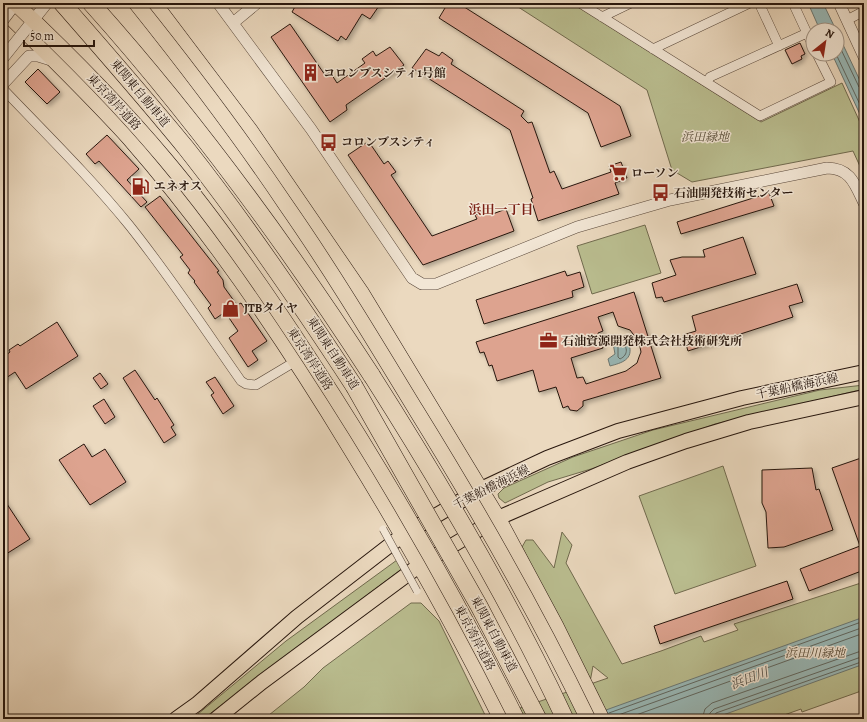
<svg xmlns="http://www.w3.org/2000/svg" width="867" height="722" font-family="Alegreya,'Noto Serif JP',serif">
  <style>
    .green { fill: #babe90; stroke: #706a4e }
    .water { fill: #99b9b8; stroke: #6b7874 }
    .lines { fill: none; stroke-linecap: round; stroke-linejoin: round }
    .shore { stroke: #606862; stroke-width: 1 }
    .building { fill: #dda38f; stroke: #27160d; fill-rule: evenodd; filter: url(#shadow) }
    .minor-casing { stroke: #58473a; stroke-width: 10 }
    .tertiary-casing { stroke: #58473a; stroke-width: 12 }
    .primary-casing { stroke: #27160d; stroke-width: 16 }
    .trunk-casing { stroke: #27160d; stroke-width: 16 }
    .motorway-casing { stroke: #27160d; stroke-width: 18 }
    .minor { stroke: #f2e6d5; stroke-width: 9 }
    .tertiary { stroke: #f2e6d5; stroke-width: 11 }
    .primary { stroke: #ebd9bf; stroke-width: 14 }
    .trunk { stroke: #ebd9bf; stroke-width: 15 }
    .motorway { stroke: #ebd9bf; stroke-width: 17 }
    .pedestrian-bridge-casing { stroke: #58473a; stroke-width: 8; stroke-linecap: butt }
    .tertiary-bridge-casing { stroke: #58473a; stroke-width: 12; stroke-linecap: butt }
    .trunk-bridge-casing { stroke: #27160d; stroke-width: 16; stroke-linecap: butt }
    .motorway-bridge-casing { stroke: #27160d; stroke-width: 18; stroke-linecap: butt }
    .pedestrian-bridge { stroke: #f2e6d5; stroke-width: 7 }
    .tertiary-bridge { stroke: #f2e6d5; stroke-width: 11 }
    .trunk-bridge { stroke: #ebd9bf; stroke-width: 15 }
    .motorway-bridge { stroke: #ebd9bf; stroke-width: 17 }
    .labels { text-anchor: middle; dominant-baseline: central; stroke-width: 3; stroke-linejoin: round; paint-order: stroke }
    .poi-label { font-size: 12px; font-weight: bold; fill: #27160d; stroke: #f2e6d5; text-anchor: start }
    .street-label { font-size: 12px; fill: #27160d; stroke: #f2e6d5 }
    .park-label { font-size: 12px; font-style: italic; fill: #534834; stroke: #f2e6d5 }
    .neighbourhood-label { font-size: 13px; font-weight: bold; fill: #7a1f14; stroke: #f2e6d5 }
    .water-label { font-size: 13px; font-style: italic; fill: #4f4f49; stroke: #f2e6d5 }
  </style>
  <defs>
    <filter id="shadow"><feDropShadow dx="2.5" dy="2.5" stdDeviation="2" flood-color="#0004"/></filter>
  </defs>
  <rect width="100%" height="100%" fill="#ebd9bf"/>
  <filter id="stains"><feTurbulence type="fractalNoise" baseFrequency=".005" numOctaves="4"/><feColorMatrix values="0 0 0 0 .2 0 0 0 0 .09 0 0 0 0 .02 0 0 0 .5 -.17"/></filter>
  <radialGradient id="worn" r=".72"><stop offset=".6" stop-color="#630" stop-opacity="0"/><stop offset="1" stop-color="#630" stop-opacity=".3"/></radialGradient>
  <path class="green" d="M512 3H572L761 122 842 83 864 131V175L853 151 692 182 672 170 647 90Z
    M645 225 661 273 592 294 577 246Z
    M864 385V389L715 424 591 469 548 482 505 503 499 498 498 494 504 488 573 457 653 430 820 390Z
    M723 466 756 566 675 594 639 496Z
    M562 532 572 545 566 563 622 664 661 651 701 636 704 642 738 630 734 624 864 582V690L802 712 801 709 773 719H488L608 678 593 666 590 682 522 547 526 540H533L554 568Z
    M397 560 403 568 203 719H192L286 641Z
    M411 603H421L439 621 487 719H264L304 687 323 668Z"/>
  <path class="water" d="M808 3H823L836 30H820Z
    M837 32 864 89V123L832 54H837Z
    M620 337 629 344C634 360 621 363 610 366L608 359 615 354 612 338Z
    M864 617V664L712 719H581Z"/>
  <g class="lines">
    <path class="shore" d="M837 41 859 87 864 89
      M836 54 864 113
      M620 342C628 345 629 355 620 359L618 357V343Z
      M609 713 864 621
      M610 718 864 627
      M625 719 864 633
      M702 719 705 709 712 703 864 650
      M708 719 710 713 714 709 864 656
      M713 719 716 713 864 661"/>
  </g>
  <path class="building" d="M297 3H381L370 19 362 14 346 40 341 36 338 41 292 12Z
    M448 3H458L620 106 631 136 601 147 588 113 439 18Z
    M290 24 325 75 330 72 337 83 365 63 362 59 373 51 376 56 390 47 404 65 346 105 347 110 330 122 271 37Z
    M800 43 805 54 801 56 802 59 792 64 785 50Z
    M426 49 439 56 442 52 453 60 451 64 524 111 521 116 528 123 532 122 550 173 554 171 562 189 611 172 609 166 621 162 627 178 615 183 619 194 538 221 531 199 533 198 510 130 412 68Z
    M38 69 60 92 47 104 25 82Z
    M107 135 139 169 127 180 147 202 141 207 99 161 95 164 86 154Z
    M366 143 371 145 384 164 388 161 396 172 391 175 432 236 477 219 475 215 488 210 490 215 506 209 514 231 423 265 348 155Z
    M769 193 774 206 681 234 677 222Z
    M160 196 219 271 217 272 223 280 224 287 237 305 241 303 267 341 252 351 258 360 248 367 229 338 238 331 225 312 215 319 208 308 211 305 194 282 195 281 188 273 190 270 180 257 183 255 145 207Z
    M743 237 756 274 664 302 662 297 656 298 652 283 676 275 670 260 682 257H705L703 250Z
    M565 271 567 276 580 272 584 287 572 291 573 297 484 324 476 300Z
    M797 284 803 302 789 306 793 317 688 351 683 335 696 331 692 316Z
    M634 292 661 378 583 401V406L577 411 570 410 568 406 563 408 556 387 539 392 533 370 497 381 492 365 489 366 484 352 480 353 476 342ZM613 312 618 326 630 330 639 342 641 352 639 357 637 363 626 371 586 384 583 377 577 378 571 358 603 348 598 333 603 331 598 317Z
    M57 322 78 356 26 389 15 372 3 380V361L7 359 5 356 10 352 9 350 18 344 20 346Z
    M135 370 155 400 157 398 174 425 171 427 176 435 164 443 123 378Z
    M100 373 108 384 101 389 93 378Z
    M215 377 234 406 223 414 211 395 214 393 206 382Z
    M104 399 115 417 105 424 93 406Z
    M84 444 92 457 105 449 126 482 90 505 59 460Z
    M864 457V570L809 591 800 569 860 546 832 468Z
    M812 468 816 490 819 489 833 530 784 547 768 548 766 512 762 503V470Z
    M3 498 30 539 3 556Z
    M787 581 793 599 660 644 654 626Z"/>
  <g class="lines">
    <defs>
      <path id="minor" d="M580 3 760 116 831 82 817 54
        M759 3 779 46
        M793 3 813 46
        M602 17 631 3
        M847 20 864 11
        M653 49 750 3
        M707 82 710 77 807 33
        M3 89C46 134 90 177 129 225 169 275 204 328 241 381L246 384 256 385 296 361"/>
      <path id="tertiary" d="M218 3 311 129 412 278 422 284H436L577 227 670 200 827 168C850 168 855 184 864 203
        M839 3 864 57
        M233 23 257 3
        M3 84 29 56H38L54 61"/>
      <path id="primary" d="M176 719 197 704 297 617 403 535 481 489 547 458 618 431 742 398 864 372
        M216 719 262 682 420 565 498 518 627 462 686 441 749 422 864 397"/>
      <path id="trunk" d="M154 3 250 130 361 292 498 518 556 626 602 719
        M3 10C46 52 89 94 129 138 213 234 284 339 350 448 404 536 455 626 501 719"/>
      <path id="motorway" d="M62 3C104 51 146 99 186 148 246 224 301 305 354 386
        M91 3C195 119 287 245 372 376"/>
    </defs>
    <use href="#minor" class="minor-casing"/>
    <use href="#tertiary" class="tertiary-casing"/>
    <use href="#primary" class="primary-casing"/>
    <use href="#trunk" class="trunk-casing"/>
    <use href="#motorway" class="motorway-casing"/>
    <use href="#minor" class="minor"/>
    <use href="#tertiary" class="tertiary"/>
    <use href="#primary" class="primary"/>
    <use href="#trunk" class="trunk"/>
    <use href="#motorway" class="motorway"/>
    <defs>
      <path id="pedestrian-bridge" d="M383 529 417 591"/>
      <path id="tertiary-bridge" d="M3 20 16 3
        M3 58 47 3"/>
      <path id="trunk-bridge" d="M15 3C68 53 119 104 165 159 218 222 265 290 310 359 386 475 455 595 517 719
        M136 3C188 68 239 135 286 205 332 271 374 341 416 410 478 510 537 613 588 719"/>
      <path id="motorway-bridge" d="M372 376C442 486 510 601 565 719
        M354 386 479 606 538 719"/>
    </defs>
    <use href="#pedestrian-bridge" class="pedestrian-bridge-casing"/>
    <use href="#tertiary-bridge" class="tertiary-bridge-casing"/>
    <use href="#trunk-bridge" class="trunk-bridge-casing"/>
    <use href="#motorway-bridge" class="motorway-bridge-casing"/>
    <use href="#pedestrian-bridge" class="pedestrian-bridge"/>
    <use href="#tertiary-bridge" class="tertiary-bridge"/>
    <use href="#trunk-bridge" class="trunk-bridge"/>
    <use href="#motorway-bridge" class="motorway-bridge"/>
  </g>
  <defs>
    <symbol id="building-bare" viewBox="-9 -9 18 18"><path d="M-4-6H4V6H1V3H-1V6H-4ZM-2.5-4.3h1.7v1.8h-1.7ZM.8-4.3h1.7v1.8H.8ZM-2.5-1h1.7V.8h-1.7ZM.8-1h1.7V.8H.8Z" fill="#8f2418" stroke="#f2e6d5" stroke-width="2.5" paint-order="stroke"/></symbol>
    <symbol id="bus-bare" viewBox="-9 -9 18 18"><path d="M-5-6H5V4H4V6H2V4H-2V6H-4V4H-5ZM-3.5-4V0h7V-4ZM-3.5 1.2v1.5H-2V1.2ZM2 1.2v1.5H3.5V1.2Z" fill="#8f2418" stroke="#f2e6d5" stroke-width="2.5" paint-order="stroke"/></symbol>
    <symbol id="supermarket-bare" viewBox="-9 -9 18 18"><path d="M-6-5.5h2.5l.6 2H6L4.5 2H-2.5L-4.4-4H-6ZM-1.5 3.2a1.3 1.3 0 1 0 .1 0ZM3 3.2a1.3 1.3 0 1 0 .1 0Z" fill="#8f2418" stroke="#f2e6d5" stroke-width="2.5" paint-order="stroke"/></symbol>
    <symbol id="fuel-bare" viewBox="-9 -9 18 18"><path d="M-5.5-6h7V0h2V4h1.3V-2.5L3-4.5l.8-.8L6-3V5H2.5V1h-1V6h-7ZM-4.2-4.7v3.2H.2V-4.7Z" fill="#8f2418" stroke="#f2e6d5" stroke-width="2.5" paint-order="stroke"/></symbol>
    <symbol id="shop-bare" viewBox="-9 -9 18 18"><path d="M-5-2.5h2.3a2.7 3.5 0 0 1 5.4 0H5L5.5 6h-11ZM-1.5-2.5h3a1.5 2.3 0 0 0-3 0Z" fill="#8f2418" stroke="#f2e6d5" stroke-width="2.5" paint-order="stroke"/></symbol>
    <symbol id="office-bare" viewBox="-9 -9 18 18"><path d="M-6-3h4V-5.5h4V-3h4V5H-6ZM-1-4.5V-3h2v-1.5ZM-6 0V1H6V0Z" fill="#8f2418" stroke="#f2e6d5" stroke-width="2.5" paint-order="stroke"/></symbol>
  </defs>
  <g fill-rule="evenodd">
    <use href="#building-bare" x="298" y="60" width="25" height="25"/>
    <use href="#bus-bare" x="316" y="130" width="25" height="25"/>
    <use href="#supermarket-bare" x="606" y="160" width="25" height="25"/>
    <use href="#fuel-bare" x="128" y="174" width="25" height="25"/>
    <use href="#bus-bare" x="648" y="180" width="25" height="25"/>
    <use href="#shop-bare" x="218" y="296" width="25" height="25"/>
    <use href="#office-bare" x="536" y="328" width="25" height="25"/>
  </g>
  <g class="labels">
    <g class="poi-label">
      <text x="323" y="73">コロンブスシティ1号館</text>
      <text x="341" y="142">コロンブスシティ</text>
      <text x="631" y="173">ローソン</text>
      <text x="154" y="186">エネオス</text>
      <text x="674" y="193">石油開発技術センター</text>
      <text x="244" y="308">JTBタイヤ</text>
      <text x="562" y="341">石油資源開発株式会社技術研究所</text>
    </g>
    <g class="street-label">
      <text transform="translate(140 93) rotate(50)">東関東自動車道</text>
      <text transform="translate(114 102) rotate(47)">東京湾岸道路</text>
      <text transform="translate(333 353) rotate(57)">東関東自動車道</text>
      <text transform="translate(310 359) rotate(57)">東京湾岸道路</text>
      <text transform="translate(797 386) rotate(-12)">千葉船橋海浜線</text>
      <text transform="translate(491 487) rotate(-27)">千葉船橋海浜線</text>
      <text transform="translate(494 634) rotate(62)">東関東自動車道</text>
      <text transform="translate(475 638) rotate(62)">東京湾岸道路</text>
    </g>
    <g class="park-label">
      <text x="705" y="137">浜田緑地</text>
      <text x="815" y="653">浜田川緑地</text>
    </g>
    <g class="neighbourhood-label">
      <text x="501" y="209">浜田一丁目</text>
    </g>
    <g class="water-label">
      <text transform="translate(749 678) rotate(-20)">浜田川</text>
    </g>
  </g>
  <rect width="867" height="722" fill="none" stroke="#ebd9bf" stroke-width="16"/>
  <rect x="4" y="4" width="859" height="714" fill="none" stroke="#27160d" stroke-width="2"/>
  <rect x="8" y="8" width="851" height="706" fill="none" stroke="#27160d"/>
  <g transform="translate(825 42) rotate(30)"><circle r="19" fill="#f2e6d5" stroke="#a19385"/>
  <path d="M0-3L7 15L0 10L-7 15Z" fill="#8f2418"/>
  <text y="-6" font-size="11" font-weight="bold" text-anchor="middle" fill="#27160d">N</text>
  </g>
  <path d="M24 40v6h70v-6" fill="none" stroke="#27160d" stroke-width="2"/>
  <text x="30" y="40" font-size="12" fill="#27160d" stroke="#f2e6d5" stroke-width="3" paint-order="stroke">50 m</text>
  <rect width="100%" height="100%" filter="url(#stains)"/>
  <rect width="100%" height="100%" fill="url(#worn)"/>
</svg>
